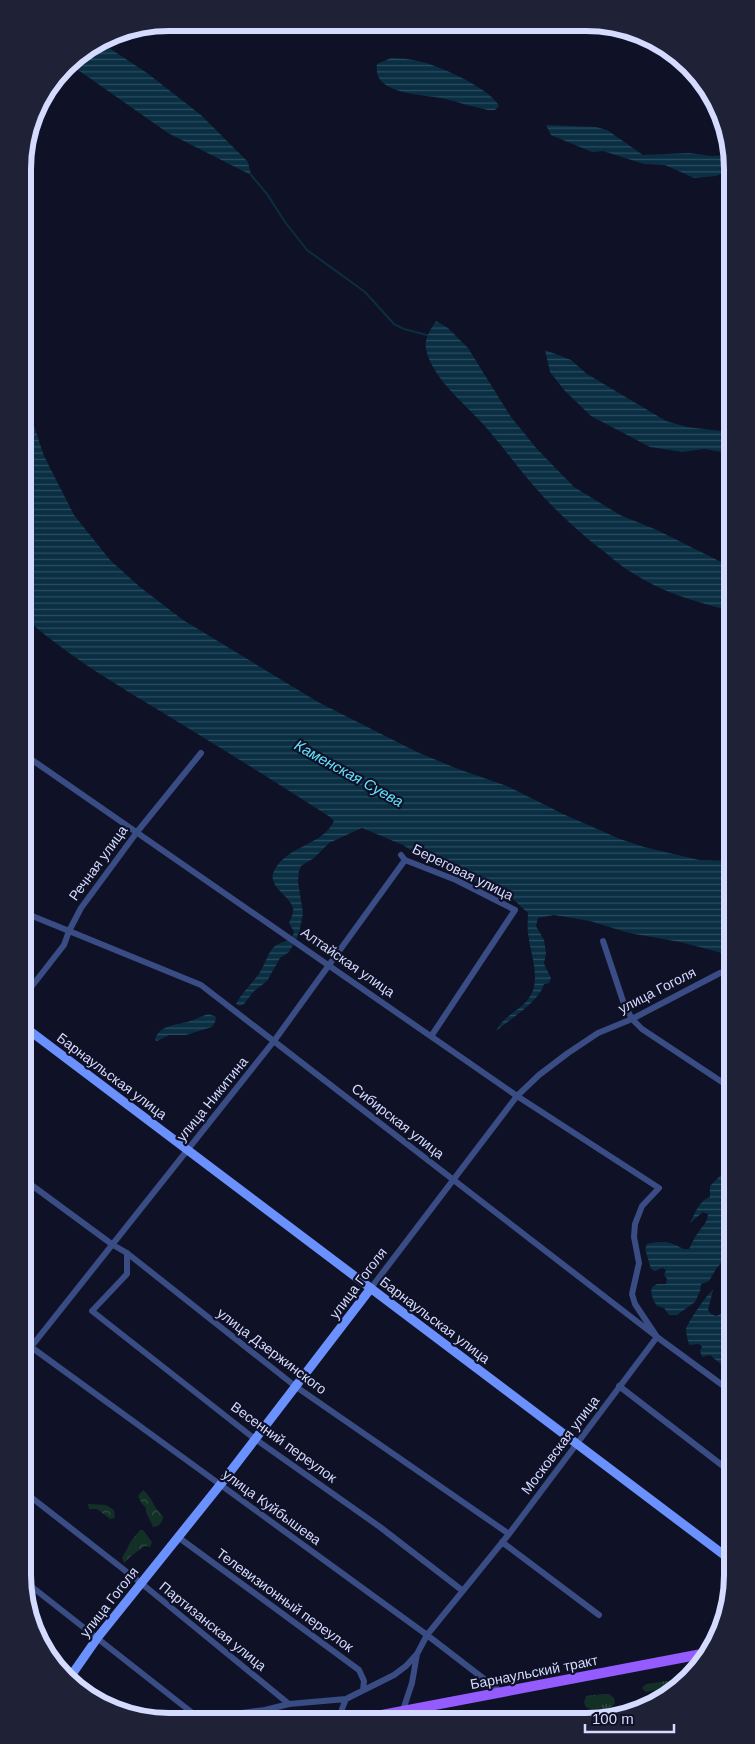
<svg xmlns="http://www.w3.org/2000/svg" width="755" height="1744" font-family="Helvetica,sans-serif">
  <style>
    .grass { fill: url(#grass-tufts) }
    .forest { fill: url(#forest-crowns) }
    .water { fill: url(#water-rules) }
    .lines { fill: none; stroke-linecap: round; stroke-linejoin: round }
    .stream { stroke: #0a2f43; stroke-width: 2 }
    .street { stroke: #3a4c84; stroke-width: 6 }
    .secondary { stroke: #6b91fe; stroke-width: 9 }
    .primary { stroke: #945bfe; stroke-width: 10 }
    .labels { text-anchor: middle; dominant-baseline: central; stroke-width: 4.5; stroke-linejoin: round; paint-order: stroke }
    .street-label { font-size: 14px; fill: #d4dbff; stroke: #0f1126 }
    .water-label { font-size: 15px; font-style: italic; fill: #62e2fe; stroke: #0f1126 }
    .rim { fill: none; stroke: #d4dbff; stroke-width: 6 }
  </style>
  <defs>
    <pattern id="grass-tufts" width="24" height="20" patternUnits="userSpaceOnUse" patternTransform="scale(1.25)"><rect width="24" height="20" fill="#123026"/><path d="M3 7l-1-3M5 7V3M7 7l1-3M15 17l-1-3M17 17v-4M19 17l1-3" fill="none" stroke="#344d47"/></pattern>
    <pattern id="forest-crowns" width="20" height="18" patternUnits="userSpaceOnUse" patternTransform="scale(1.25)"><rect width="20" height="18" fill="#123026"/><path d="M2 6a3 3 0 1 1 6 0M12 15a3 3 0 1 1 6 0" fill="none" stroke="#344d47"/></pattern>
    <pattern id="water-rules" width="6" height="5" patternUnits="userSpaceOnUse" patternTransform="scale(1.25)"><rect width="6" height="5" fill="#0a2f43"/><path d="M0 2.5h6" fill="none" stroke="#2d4d5f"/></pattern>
  </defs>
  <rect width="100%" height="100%" fill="#0f1126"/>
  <path class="grass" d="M688 1678 675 1689H661L646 1692 642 1688 646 1684Z
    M604 1694H609L614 1698 615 1703 612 1707C603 1710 595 1711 586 1707L584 1702 586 1696Z"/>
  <path class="forest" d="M143 1490C153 1498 154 1509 163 1516 163 1522 159 1527 153 1527L146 1512V1508L142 1504 138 1496Z
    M88 1504 106 1505 114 1510 115 1518 110 1519 97 1509H89Z
    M140 1530H143L152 1542 150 1547 145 1546 131 1556 124 1563 122 1558 131 1541Z"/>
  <path class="water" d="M100 42 147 73 201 115 248 162 251 175 168 133 81 72 68 65 72 59Z
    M391 58C400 58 409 59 418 61 438 65 490 88 499 106L495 110H488C474 107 460 103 446 99 428 95 396 95 382 82 377 77 376 71 377 64Z
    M546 125 596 127 607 130 643 155 689 153 712 156 728 155V171L716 176 694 178 665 165 644 164 603 151 592 152 551 135Z
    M436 321 448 328 468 348 511 417 537 449 574 487 620 515 657 530 729 566V610C695 602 661 592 631 572 619 565 609 555 598 547 574 528 553 508 532 484 515 464 500 443 482 423 463 402 432 378 426 349 424 338 431 329 436 321Z
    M545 350 571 360 587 374 666 421 687 427 729 432V453L704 449 682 452 650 447 591 416 565 391 550 372Z
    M24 396 44 456 74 515 110 560 140 587 183 620 318 702 417 752 458 769 507 786 563 814 620 839 644 847 699 860 730 861V955L680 942 629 933 590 921 554 915 538 918 536 926 544 940 546 953 544 964 551 978 549 983 544 984C540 1001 509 1020 496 1031 503 1016 520 1011 529 998 542 980 530 953 528 933 527 927 528 920 528 913L514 900 493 892 455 871 427 861 403 845 362 828 329 843 314 858 301 866 299 871 298 882 303 913 299 934 289 952 280 958 267 981 254 991 244 1004 240 1006 236 1004C242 992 253 983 260 972 265 964 267 955 273 948 280 940 291 944 294 932L289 923C291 918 294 913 293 908 289 894 265 886 275 869 290 844 322 846 334 821L330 817C276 782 221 748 165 714 117 685 66 655 24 617Z
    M209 1014 216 1017 215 1022 212 1027 186 1035H169L157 1041 155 1040C158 1024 181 1025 193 1020 199 1018 203 1015 209 1014Z
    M731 1165V1243L722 1247V1250L730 1253 716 1269 709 1281 701 1284 700 1291 695 1302 677 1315H669L664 1308 657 1306C653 1300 650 1294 652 1287L657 1284H666L667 1279 664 1275 666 1270 662 1268 655 1271 651 1269 645 1249 647 1244C654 1242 667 1241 673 1244 680 1246 681 1250 689 1249 692 1244 694 1237 698 1233 702 1226 708 1222 708 1214L703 1212 690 1223C695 1213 699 1201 710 1197V1186Z
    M713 1290 708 1310 711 1314 716 1316 731 1309V1370L725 1368 710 1355 702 1357 700 1351 702 1346 698 1344 689 1345C688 1340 686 1335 686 1329 688 1322 707 1294 713 1290Z"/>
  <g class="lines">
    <path class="stream" d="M251 175 267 194 285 222 307 250 365 292 394 324 404 329 427 335"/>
    <path class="street" d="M25 755 517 1096 659 1188 642 1206 635 1224 634 1237 639 1263 632 1294 635 1304 657 1337 509 1534 427 1635 417 1654 412 1683 403 1710
      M401 855 405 860 456 880 515 910 432 1035
      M25 913 201 985 657 1337 732 1392
      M603 941 623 1001 632 1019 642 1029 731 1088
      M25 995 64 945 69 931 81 908 137 832 201 753
      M26 1181 113 1245 127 1253 295 1386 509 1534
      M127 1253V1274L92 1311 251 1436 380 1527 463 1591
      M371 1288 517 1096 539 1075 568 1053 598 1033 632 1019 720 973 728 971 730 973
      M27 1344 427 1635 501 1692
      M31 1347 274 1041 405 860
      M619 1386 732 1473
      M27 1494 141 1583 289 1704
      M178 1537 359 1670 364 1681 363 1690
      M502 1542 599 1615
      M27 1583 195 1715 192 1718
      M195 1715 241 1713 265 1710 289 1704 346 1699 394 1675 406 1666 416 1655
      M342 1718V1709L346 1699"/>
    <path class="secondary" d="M26 1028 732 1561
      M68 1680 98 1637 220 1485 371 1288"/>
    <path class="primary" d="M366 1718 707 1653"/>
  </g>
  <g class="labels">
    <g class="street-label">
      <text transform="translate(98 863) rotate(-54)">Речная улица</text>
      <text transform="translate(463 872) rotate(26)">Береговая улица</text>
      <text transform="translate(348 962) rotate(35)">Алтайская улица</text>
      <text transform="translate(657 990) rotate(-27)">улица Гоголя</text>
      <text transform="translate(112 1076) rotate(37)">Барнаульская улица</text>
      <text transform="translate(212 1099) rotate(-51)">улица Никитина</text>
      <text transform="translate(398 1121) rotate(38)">Сибирская улица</text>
      <text transform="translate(358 1283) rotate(-53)">улица Гоголя</text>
      <text transform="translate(435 1320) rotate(37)">Барнаульская улица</text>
      <text transform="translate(272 1351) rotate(37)">улица Дзержинского</text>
      <text transform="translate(284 1442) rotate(36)">Весенний переулок</text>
      <text transform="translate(560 1445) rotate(-53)">Московская улица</text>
      <text transform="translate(272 1507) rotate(36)">улица Куйбышева</text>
      <text transform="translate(285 1600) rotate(36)">Телевизионный переулок</text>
      <text transform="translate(109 1602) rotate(-52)">улица Гоголя</text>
      <text transform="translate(213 1626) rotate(39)">Партизанская улица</text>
      <text transform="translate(534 1672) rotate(-11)">Барнаульский тракт</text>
    </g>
    <g class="water-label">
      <text transform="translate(349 773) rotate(29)">Каменская Суева</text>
    </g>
  </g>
  <path d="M0 0H755V1744H0ZM169 31H586A138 138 0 0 1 724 169V1575A138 138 0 0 1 586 1713H169A138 138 0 0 1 31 1575V169A138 138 0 0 1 169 31Z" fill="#1f2137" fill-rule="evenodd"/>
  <path class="rim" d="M169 31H586A138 138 0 0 1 724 169V1575A138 138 0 0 1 586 1713H169A138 138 0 0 1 31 1575V169A138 138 0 0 1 169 31Z"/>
  <path d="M585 1724v8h89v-8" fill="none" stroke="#d4dbff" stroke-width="2.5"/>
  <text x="592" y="1724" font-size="15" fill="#d4dbff" stroke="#0f1126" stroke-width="4" paint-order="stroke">100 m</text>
</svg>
